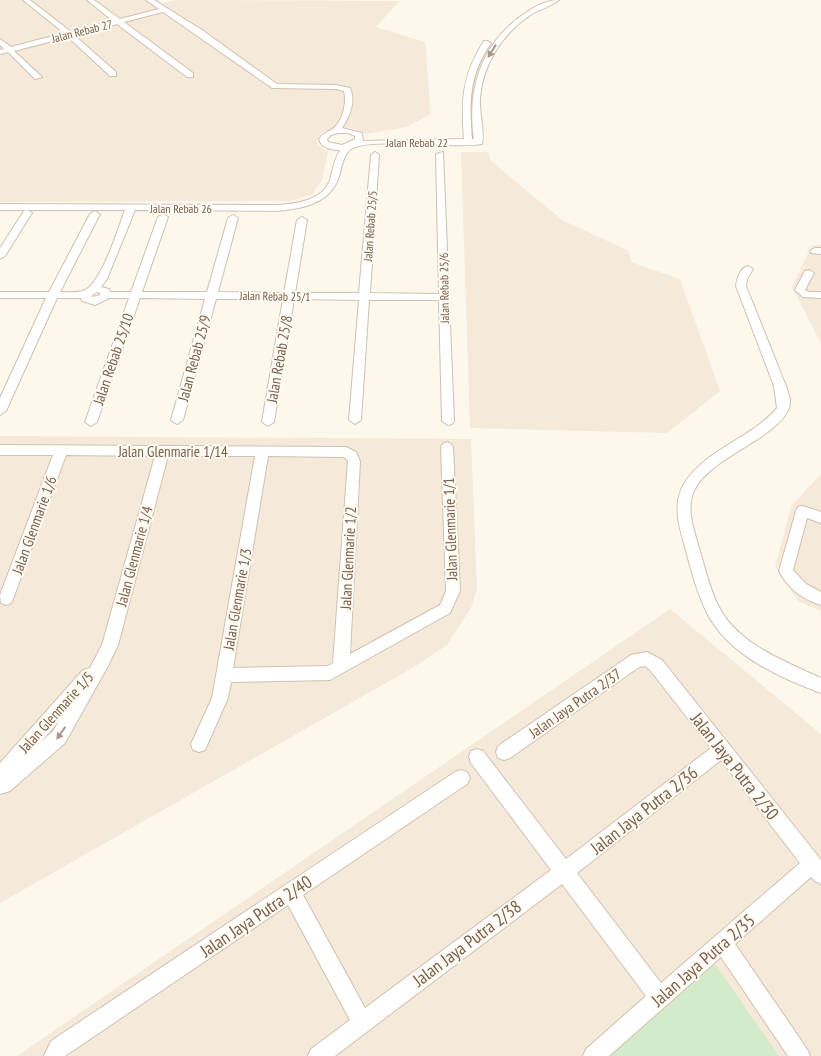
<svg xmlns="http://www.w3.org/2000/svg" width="821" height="1056" font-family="'PT Sans Narrow',sans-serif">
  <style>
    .residential { fill: #f5eada }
    .green { fill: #d4ebc9 }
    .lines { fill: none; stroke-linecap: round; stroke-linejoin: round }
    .minor-casing { stroke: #d0c0b0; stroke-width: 2 }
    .minor { fill: #fff; fill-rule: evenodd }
    .oneway { fill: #a8988b }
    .labels { text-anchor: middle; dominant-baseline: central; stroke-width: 4; stroke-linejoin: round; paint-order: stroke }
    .far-street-label { font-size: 12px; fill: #79604d; stroke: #fffbf3 }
    .street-label { font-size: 15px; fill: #79604d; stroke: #fffbf3 }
    .near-street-label { font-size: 18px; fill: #79604d; stroke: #fffbf3 }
  </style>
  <rect width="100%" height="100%" fill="#fdf7ec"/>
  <path class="residential" d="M0 0H157L162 3 175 0 399 1 376 27 425 42 431 114 407 127 366 134 355 129 347 128 323 132 317 140 318 145 328 152 322 180 313 194 290 201 0 202Z
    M461 152H488L491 161 562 220 629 251 631 262 680 279 720 391 667 433 470 428Z
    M812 245H821V343L792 287Z
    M0 436 471 439 477 589 471 608 447 645 414 667 0 903Z
    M821 474V611L798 601 775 566 792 505Z
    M670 609 821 734V1056H17Z"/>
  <path class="green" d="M715 964 779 1056H609Z"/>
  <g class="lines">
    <defs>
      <path id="minor" d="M23 0H30L71 32 113 21 87 0H94L120 19 159 9 146 0H154L202 30 277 84 336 85 350 88C356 102 350 116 342 128L362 133 363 141 464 139C461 100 462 75 484 41H487L491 43C469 75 469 102 472 139H474C467 91 480 46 521 16 532 8 545 0 559 0 552 6 541 9 532 14 503 33 483 63 480 98 479 111 485 133 482 144 455 149 369 137 351 149 344 154 342 165 340 173 333 203 303 209 276 211L135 210 107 279 101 287 109 289 110 292H131L158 217 163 214 168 217 142 292H207L228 218 233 215 238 218 218 292 284 293 297 220 302 217 307 220 295 293H359L371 155 375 152 379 155 370 293 439 294 436 154 443 152 454 421 452 424 448 425 442 421 439 300H369L361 420 355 424 349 420 359 300 294 299 274 422 268 426 262 422 283 299H216L183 420 177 424 171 420 205 299 140 298 97 422 91 426 85 422 129 298H109L95 305 82 301 81 298H57L6 411 0 415V398L46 298H0V292H49L90 214 95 211 100 214 60 292C67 292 77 293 83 291 101 285 118 229 125 210H0V204L276 205C295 204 322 201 330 180 333 169 334 160 340 150 332 150 321 148 319 139 324 132 329 132 335 127 343 118 347 103 344 91L336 89 272 88 163 12 124 22 193 73V77H187L117 24 74 35 116 72V76H110L68 37 14 51 42 77 35 79 8 52 0 54V50L4 49 0 45V39L11 47 64 33ZM338 133H348L355 136V139L342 145 328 142 327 139 331 135ZM97 292 100 293V295L92 297V295Z
        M27 210 32 213 5 256 0 259V248L24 211Z
        M815 248H821V254L811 253 810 251Z
        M748 266 753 269 747 279 746 286 786 386C788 393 792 401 789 408 778 438 711 457 695 489 685 507 694 530 699 548 705 567 709 587 718 605 737 644 784 661 821 678V693C780 678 729 655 708 615 697 593 691 570 685 547 679 526 672 504 684 484 705 449 751 439 777 408L774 386 736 286C737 279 740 268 748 266Z
        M809 270 814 273 805 290 809 292H821V298L803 297 795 290 805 271Z
        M447 442 451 444 453 447 460 591 450 613 330 680 231 682 228 698 205 750 199 752 193 750 191 744 212 698 255 456H168L118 645 108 666 65 743 10 791 0 794V763L83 670 90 668 102 645 155 456 66 455 13 599 11 603 6 605 1 603 0 595 53 455H0V445L346 447 356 452 360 461 350 654 440 605 446 591 441 447 443 444ZM268 456 344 457 348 461 333 663 328 666 233 668ZM60 720 53 731 40 743Z
        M803 506 821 512V523L807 518 793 570 806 584 821 592V605C802 599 788 589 779 571L796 511 798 507Z
        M647 652 662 660 821 860V884L815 881 811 877 735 944 807 1049 810 1056H788L721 957 609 1056H583L586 1049 646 996 562 884 335 1056H308L311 1049 350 1020 288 905 65 1056H44L51 1041 455 772 461 770 467 772 470 778 467 784 303 895 365 1008 551 870 471 763 469 757 471 751 477 749 483 751 566 859 711 748 650 670 645 666 639 667 510 758 504 760 498 758 496 752 498 746 631 655ZM721 760 800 863 661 983 577 873Z"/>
    </defs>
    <use href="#minor" class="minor-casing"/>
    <use href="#minor" class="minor"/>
  </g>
  <defs><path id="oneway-solid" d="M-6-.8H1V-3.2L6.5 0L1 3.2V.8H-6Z" transform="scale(1.25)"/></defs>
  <g class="oneway">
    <use href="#oneway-solid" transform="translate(492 51) rotate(122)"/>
    <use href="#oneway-solid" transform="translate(61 733) rotate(125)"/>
  </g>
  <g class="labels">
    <g class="far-street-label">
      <text transform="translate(82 31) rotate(-14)">Jalan Rebab 27</text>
      <text x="417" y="142">Jalan Rebab 22</text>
      <text x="181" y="208">Jalan Rebab 26</text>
      <text transform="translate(370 226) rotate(-86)">Jalan Rebab 25/5</text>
      <text transform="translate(444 288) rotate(-91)">Jalan Rebab 25/6</text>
      <text transform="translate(275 296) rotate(1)">Jalan Rebab 25/1</text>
    </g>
    <g class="street-label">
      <text transform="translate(194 358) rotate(-75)">Jalan Rebab 25/9</text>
      <text transform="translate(113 359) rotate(-71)">Jalan Rebab 25/10</text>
      <text transform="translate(279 359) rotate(-80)">Jalan Rebab 25/8</text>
      <text x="173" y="451">Jalan Glenmarie 1/14</text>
      <text transform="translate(34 525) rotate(-70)">Jalan Glenmarie 1/6</text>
      <text transform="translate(450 529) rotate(-92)">Jalan Glenmarie 1/1</text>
      <text transform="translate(134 556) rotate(-75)">Jalan Glenmarie 1/4</text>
      <text transform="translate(348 558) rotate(-87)">Jalan Glenmarie 1/2</text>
      <text transform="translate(237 599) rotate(-80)">Jalan Glenmarie 1/3</text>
      <text transform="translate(575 703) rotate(-35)">Jalan Jaya Putra 2/37</text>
      <text transform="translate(56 712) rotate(-48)">Jalan Glenmarie 1/5</text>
    </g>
    <g class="near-street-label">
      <text transform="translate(735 766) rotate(52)">Jalan Jaya Putra 2/30</text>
      <text transform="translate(644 810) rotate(-38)">Jalan Jaya Putra 2/36</text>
      <text transform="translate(256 916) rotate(-34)">Jalan Jaya Putra 2/40</text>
      <text transform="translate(467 943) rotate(-37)">Jalan Jaya Putra 2/38</text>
      <text transform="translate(703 960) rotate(-41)">Jalan Jaya Putra 2/35</text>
    </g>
  </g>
</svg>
